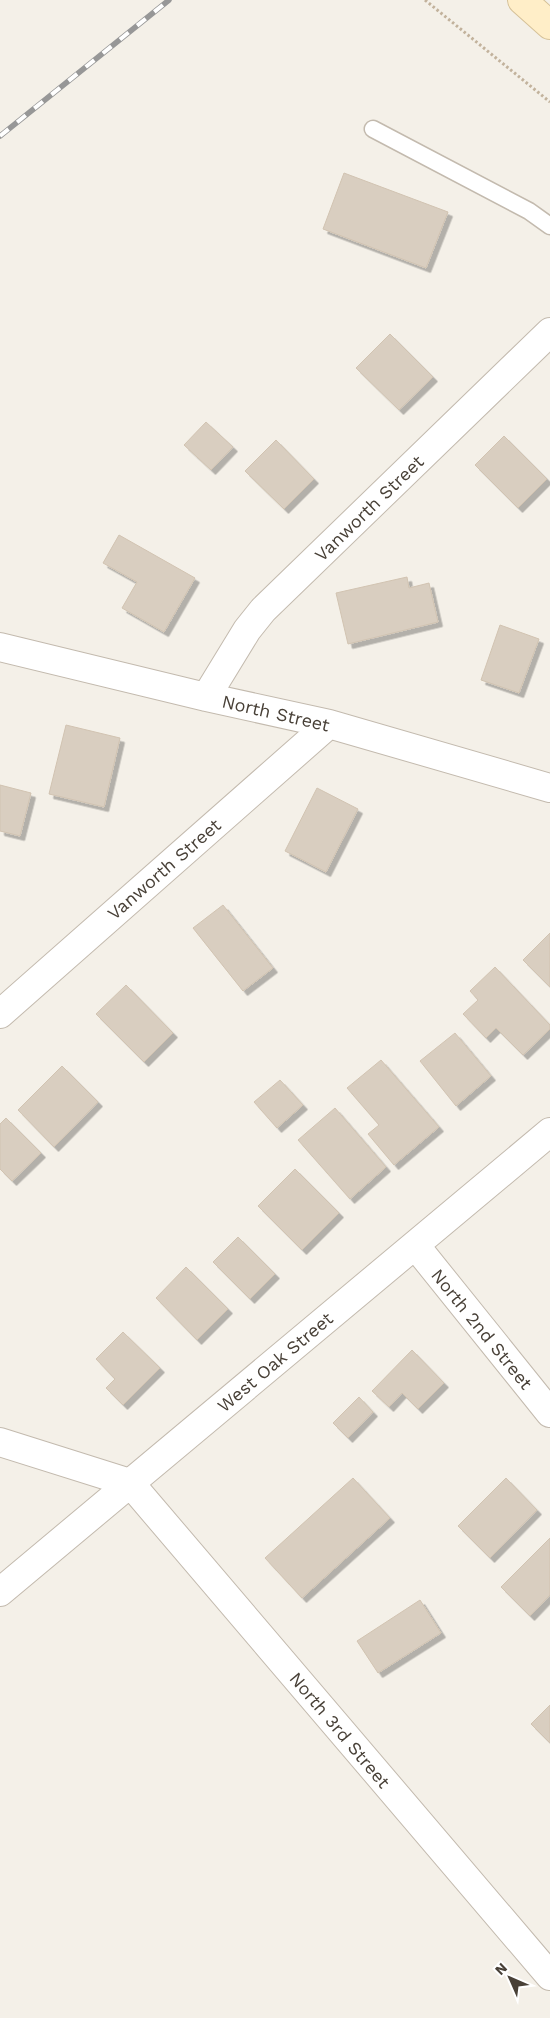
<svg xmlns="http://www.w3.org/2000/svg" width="550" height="2018" font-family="'Work Sans',sans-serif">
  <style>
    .building { fill: #d9cec0; stroke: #d1c3b1; filter: url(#shadow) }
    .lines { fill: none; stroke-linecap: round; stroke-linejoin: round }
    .service-casing { stroke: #c3baae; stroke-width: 19 }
    .minor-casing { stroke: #c3baae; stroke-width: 30 }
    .secondary-casing { stroke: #d5c198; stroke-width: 30 }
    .path { stroke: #c2b29c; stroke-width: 3; stroke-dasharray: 2.5 2.5; stroke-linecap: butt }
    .service { stroke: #fff; stroke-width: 16 }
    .minor { stroke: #fff; stroke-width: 28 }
    .secondary { stroke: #ffeec8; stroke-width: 28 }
    .rail-casing { stroke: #979797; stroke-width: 5.5 }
    .rail { stroke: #fff; stroke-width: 4; stroke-dasharray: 11; stroke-linecap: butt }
    .labels { text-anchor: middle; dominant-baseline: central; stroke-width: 4; stroke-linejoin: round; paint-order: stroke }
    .street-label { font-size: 18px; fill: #484037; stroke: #fff }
  </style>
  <defs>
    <filter id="shadow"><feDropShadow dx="4.5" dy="4.5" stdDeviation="0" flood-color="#0004"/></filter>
  </defs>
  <rect width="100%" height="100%" fill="#f4f0e8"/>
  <path class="building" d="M344 173 448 212 426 268 323 229Z
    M390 334 433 377 399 410 356 368Z
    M206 422 233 447 211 470 184 445Z
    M504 436 547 479 518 508 475 465Z
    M276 440 314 479 284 509 245 471Z
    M119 535 195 578 164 632 122 608 137 582 103 563Z
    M407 577 409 588 429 583 438 622 348 644 336 593Z
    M500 625 539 639 519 693 481 680Z
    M66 725 120 738 104 807 49 794Z
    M0 785 31 793 20 836 0 831Z
    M317 788 358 809 326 872 285 851Z
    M223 905 273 968 243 991 193 928Z
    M550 933V987L523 960Z
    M495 967 550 1025V1029L523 1055 496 1028 486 1038 463 1014 478 1000 470 991Z
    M126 985 173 1033 144 1062 96 1014Z
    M455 1033 491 1076 456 1106 420 1061Z
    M381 1060 439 1127 394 1165 368 1134 379 1125 347 1088Z
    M62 1066 98 1102 54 1147 18 1110Z
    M280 1080 303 1105 277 1128 254 1102Z
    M335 1108 386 1167 350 1199 298 1140Z
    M6 1118 41 1153 12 1181 0 1169V1124Z
    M295 1169 339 1213 302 1250 258 1206Z
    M238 1237 275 1274 250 1299 213 1262Z
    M186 1267 228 1309 197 1340 156 1298Z
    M123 1332 160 1368 123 1405 106 1388 115 1379 96 1359Z
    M412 1350 444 1383 418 1409 402 1393 389 1407 372 1391Z
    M359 1397 373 1412 348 1438 333 1423Z
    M353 1478 390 1518 302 1598 265 1558Z
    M506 1478 537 1510 490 1558 458 1526Z
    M550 1538V1595L530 1616 501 1587Z
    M420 1600 441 1633 378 1673 357 1641Z
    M550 1705V1743L531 1724Z"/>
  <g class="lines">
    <defs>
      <path id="service" d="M373 129 529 211 550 226"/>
      <path id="minor" d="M0 647 206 697 329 724 550 788
        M206 697 247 630 263 610 550 332
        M0 1014 329 724
        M415 1245 550 1413
        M0 1442 130 1483 550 1976
        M0 1592 550 1132"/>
      <path id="secondary" d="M522 0 550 25"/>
    </defs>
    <use href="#service" class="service-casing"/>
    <use href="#minor" class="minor-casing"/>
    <use href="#secondary" class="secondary-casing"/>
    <path class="path" d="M425 0 550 102"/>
    <use href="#service" class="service"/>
    <use href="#minor" class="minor"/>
    <use href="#secondary" class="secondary"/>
    <defs>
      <path id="rail" d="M0 136 169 0"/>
    </defs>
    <use href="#rail" class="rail-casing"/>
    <use href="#rail" class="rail"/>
  </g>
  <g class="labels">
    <g class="street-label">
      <text transform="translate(369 508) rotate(-44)">Vanworth Street</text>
      <text transform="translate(276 713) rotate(13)">North Street</text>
      <text transform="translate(164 869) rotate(-41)">Vanworth Street</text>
      <text transform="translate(482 1329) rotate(51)">North 2nd Street</text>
      <text transform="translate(275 1362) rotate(-40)">West Oak Street</text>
      <text transform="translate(340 1730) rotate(50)">North 3rd Street</text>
    </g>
  </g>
  <g transform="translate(510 1978) rotate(315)" stroke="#ffffff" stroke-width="4" paint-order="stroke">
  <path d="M0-4L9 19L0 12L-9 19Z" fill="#484037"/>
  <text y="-8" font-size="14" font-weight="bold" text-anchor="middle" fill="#484037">N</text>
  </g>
</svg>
